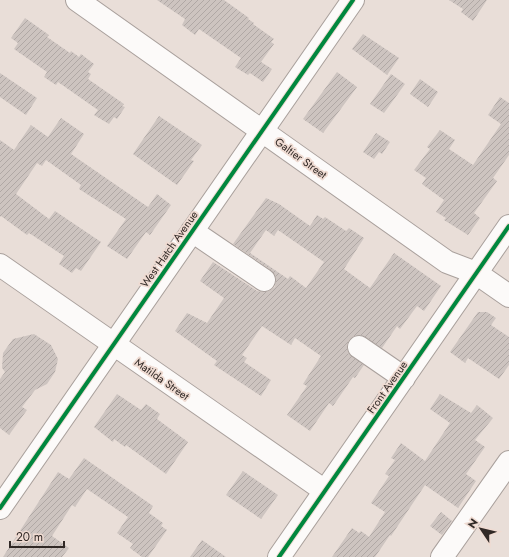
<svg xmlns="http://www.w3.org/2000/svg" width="509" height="557" font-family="Jost,sans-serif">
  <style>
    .building { fill: url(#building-hatch); fill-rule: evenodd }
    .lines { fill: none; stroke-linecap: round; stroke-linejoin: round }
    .minor-casing { stroke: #a9a09c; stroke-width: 24 }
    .minor { stroke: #fcfaf9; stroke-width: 22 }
    .cycleway-casing { stroke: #efdbd2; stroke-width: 6 }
    .cycleway { stroke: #00873e; stroke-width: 4 }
    .labels { text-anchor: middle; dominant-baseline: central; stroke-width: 3.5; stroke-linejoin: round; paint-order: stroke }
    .street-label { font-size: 11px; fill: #312926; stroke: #efdbd2 }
  </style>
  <defs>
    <pattern id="building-hatch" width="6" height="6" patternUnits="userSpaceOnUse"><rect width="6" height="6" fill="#cdc4c0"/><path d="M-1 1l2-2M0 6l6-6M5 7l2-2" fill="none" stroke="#b0a8a5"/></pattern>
  </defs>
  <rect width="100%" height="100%" fill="#e9ded8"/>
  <path class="building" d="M157 0H224L249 18 248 19 254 23 253 24 274 39 271 42 274 44 261 62 272 69 263 82 250 73 248 75 235 67 241 58 199 29 195 35 182 25 185 19Z
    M449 0H487L473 21 461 12 463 9Z
    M25 18 49 35 47 37 70 53 71 51 79 57 81 54 94 64 88 72 91 74 88 79 124 104 122 106 125 107 117 119 114 117 109 124 94 115 98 110 58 82 56 85 44 77 47 72 14 49 18 43 11 38Z
    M363 34 399 58 387 75 352 49Z
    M337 72 357 87 323 133 303 119Z
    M0 73 37 98 26 115 0 97Z
    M391 74 405 84 384 113 370 104Z
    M420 79 438 92 428 107 410 94Z
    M500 97 509 103V155L493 178 497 181 474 213 480 218 468 235 444 220 446 218 436 212 444 200 422 184 426 178 414 170 430 149 427 147 440 130 455 140 449 149 473 165 501 124 488 115Z
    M159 116 202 145 191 160 194 161 177 185 133 154Z
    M61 118 84 134 71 154 148 207 157 194 171 205 150 235 146 232 127 259 107 246 126 219 79 189 81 185 46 160 42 166 37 163 16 194 49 219 55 211 101 242 81 271 76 268 72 273 59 264 64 256 29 233 27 235 1 216 0 217V140L14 150 31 125 48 137Z
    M376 133 390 142 382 154 379 152 374 159 363 152Z
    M266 198 279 204 310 226 317 215 323 219 325 217 346 231 349 228 364 238 344 269 370 288 394 253 441 286 424 311 417 306 400 329 397 326 382 348 360 335 354 336 349 340 347 346 348 353 364 365 355 378 353 377 333 406 329 403 310 431 287 415 307 386 303 384 321 356 295 338 291 345 262 326 242 355 247 358 244 362 271 380 261 396 214 365 217 361 175 331 187 313 207 323 224 298 200 281 213 262 257 291 263 292 269 291 275 287 276 281 275 275 271 270 233 244ZM266 230 274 236 278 230 324 262 306 288 290 276 288 279 250 253Z
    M478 312H487L496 318 491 325 509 337V365L499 379 468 358 465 363 450 352Z
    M34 334 51 345 58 359 55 372 47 384 35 390 22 407 27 410 9 435 0 428V379L5 372 2 368 3 353 13 339Z
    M117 394 141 410 146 404 160 414 157 419 188 442 166 474 126 445 125 447 114 439 113 442 94 427Z
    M440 394 471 413 477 405 493 418 475 440 485 447 466 474 476 481 458 508 425 485 391 536 390 535 375 557H332L352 528 359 533 361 531 369 537 385 512 371 503 389 476 385 474 395 460 391 458 401 443 425 461 450 423 430 409Z
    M84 458 153 506 149 513 163 523 161 526 167 530 148 557H142L130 548 133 544 117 533 128 517 87 489 75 507 72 505 52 536 69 548 62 557H3L58 472 69 479Z
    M243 471 278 495 261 519 226 495Z
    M441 512 452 521 442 535 430 526Z
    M202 540 226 557H190Z"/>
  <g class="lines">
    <defs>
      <path id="minor" d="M77 0 447 262 476 273 509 296
        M192 231 264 280
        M0 265 325 491
        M359 347 404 378
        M0 508 353 0
        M279 557 509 226
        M442 557 509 462"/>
    </defs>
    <use href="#minor" class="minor-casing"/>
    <use href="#minor" class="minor"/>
    <defs>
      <path id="cycleway" d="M0 508 353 0
        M279 557 509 226"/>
    </defs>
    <use href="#cycleway" class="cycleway-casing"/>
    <use href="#cycleway" class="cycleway"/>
  </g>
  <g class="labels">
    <g class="street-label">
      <text transform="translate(301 158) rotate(36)">Galtier Street</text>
      <text transform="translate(169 249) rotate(-55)">West Hatch Avenue</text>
      <text transform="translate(162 379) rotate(35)">Matilda Street</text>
      <text transform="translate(387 387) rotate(-55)">Front Avenue</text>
    </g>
  </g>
  <g transform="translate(481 529) rotate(305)" stroke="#efdbd2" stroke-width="3" paint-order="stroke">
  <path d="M0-3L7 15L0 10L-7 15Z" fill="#312926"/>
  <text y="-6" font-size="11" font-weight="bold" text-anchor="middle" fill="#312926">N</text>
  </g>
  <path d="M10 541v6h54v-6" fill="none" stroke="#312926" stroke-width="2"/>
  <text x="16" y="541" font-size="12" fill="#312926" stroke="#efdbd2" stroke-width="3" paint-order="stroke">20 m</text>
</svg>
